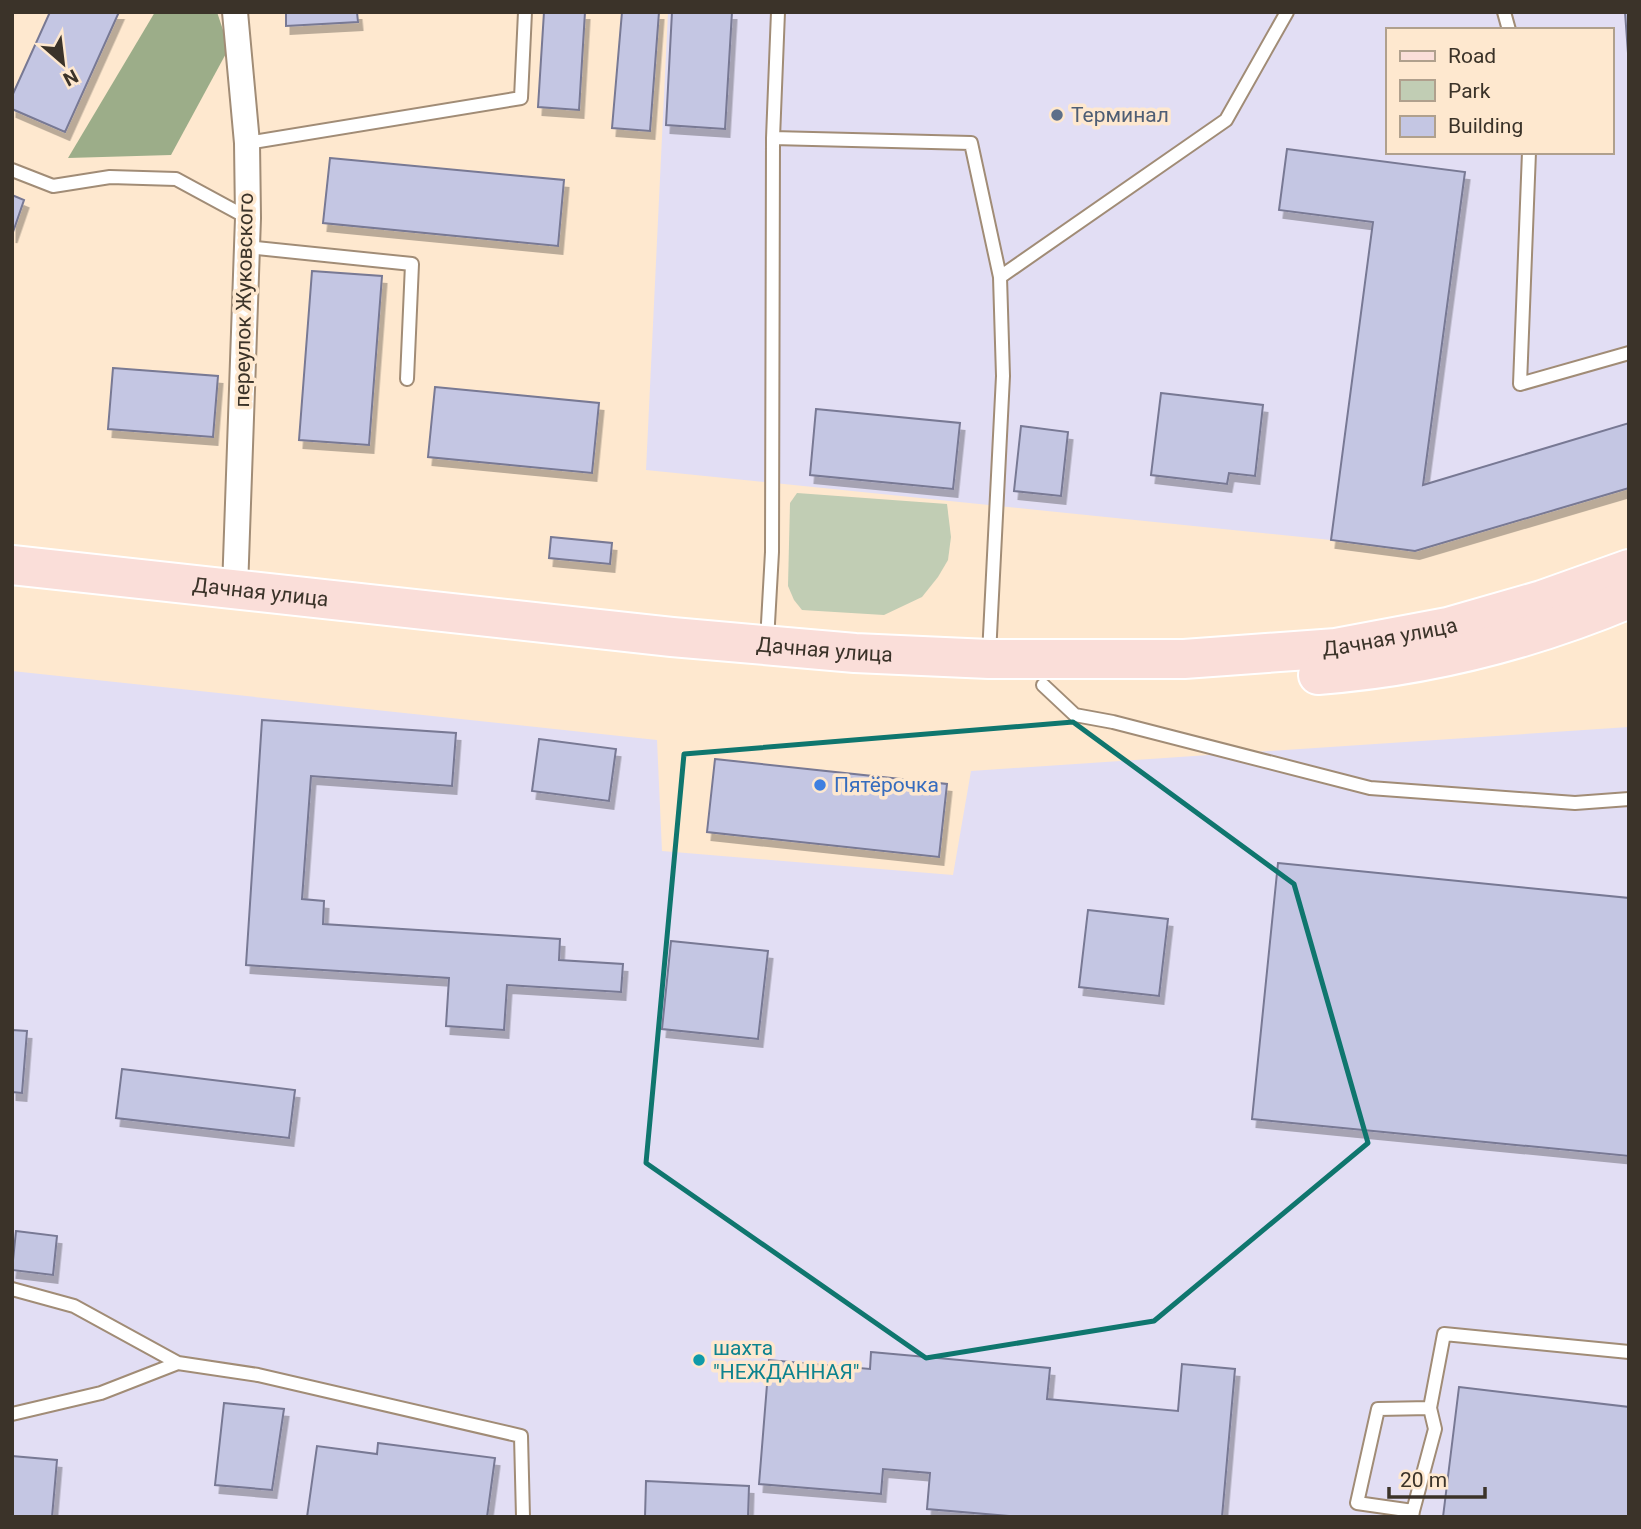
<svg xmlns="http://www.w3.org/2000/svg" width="1641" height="1529" font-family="Roboto,sans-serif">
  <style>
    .industrial { fill: #e2def4; fill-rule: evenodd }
    .green { fill: #c1cdb4 }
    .forest { fill: #9cad89 }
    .building { fill: #c4c6e3; stroke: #787994; stroke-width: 2; filter: url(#shadow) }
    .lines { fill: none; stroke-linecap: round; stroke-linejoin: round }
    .lane-casing { stroke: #a18c76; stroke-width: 16 }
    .street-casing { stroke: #a18c76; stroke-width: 28 }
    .primary-casing { stroke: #fff; stroke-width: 42 }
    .lane { stroke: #fff; stroke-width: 12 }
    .street { stroke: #fff; stroke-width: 24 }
    .primary { stroke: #faded9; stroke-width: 38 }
    .marked { fill: none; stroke: #0f766e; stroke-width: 5; stroke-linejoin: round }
    .service-dot { fill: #5c6f8a; stroke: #fee8cf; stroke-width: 2.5 }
    .shop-dot { fill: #3f7fe0; stroke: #fee8cf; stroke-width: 2.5 }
    .culture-dot { fill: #0f9aa8; stroke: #fee8cf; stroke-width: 2.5 }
    .labels { text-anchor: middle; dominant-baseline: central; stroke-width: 7; stroke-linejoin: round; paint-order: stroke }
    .service-label { font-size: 21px; fill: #4e5e75; stroke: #fee8cf; text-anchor: start }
    .street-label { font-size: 21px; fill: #3b3329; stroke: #fee8cf }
    .shop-label { font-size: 21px; fill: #366cbe; stroke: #fee8cf; text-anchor: start }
    .culture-label { font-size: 21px; fill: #0d838f; stroke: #fee8cf; text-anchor: start }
  </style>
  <defs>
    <filter id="shadow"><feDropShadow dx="4.5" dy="8" stdDeviation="0" flood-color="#0004"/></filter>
  </defs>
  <rect width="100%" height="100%" fill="#fee8cf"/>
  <path class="industrial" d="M668 12H1629V488L1415 551 1331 540 646 470ZM1387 30H1611V152H1387Z
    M12 671 657 740 662 851 953 875 971 771 1629 727V1517H12Z"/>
  <path class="green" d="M797 493 947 504 951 537 948 560 938 577 922 597 884 615 802 610 794 600 788 586 790 503Z"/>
  <path class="forest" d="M155 12H217L229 48 171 155 68 158Z"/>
  <path class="building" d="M50 12H119L65 132 12 109V96Z
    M286 12H357L358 22 286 26Z
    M544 12H585L579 110 538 107Z
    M622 12H659L650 131 612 128Z
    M672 12H732L725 129 666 125Z
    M1625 12H1629V67Z
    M1287 149 1465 172 1423 485 1629 423V488L1415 551 1331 540 1373 222 1279 210Z
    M330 158 564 180 558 246 323 223Z
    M12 195 24 200 12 235Z
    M312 271 382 276 369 445 299 440Z
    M113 368 218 376 213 437 108 429Z
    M435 387 599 403 592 473 428 457Z
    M1161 393 1263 405 1255 476 1229 473 1227 484 1151 475Z
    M816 409 960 423 953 489 810 475Z
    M1021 426 1068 432 1061 496 1014 491Z
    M551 537 612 543 610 564 549 558Z
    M262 720 456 733 452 786 311 776 302 899 324 901 323 924 560 939 559 960 623 964 621 992 507 985 504 1030 446 1026 449 978 246 965Z
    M539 739 616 749 609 801 532 791Z
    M715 759 947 784 939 857 707 832Z
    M1278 863 1629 898V1156L1252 1119Z
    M1088 910 1168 919 1159 996 1079 987Z
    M671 941 768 951 758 1039 662 1029Z
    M12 1030 27 1031 22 1093 12 1092Z
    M122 1069 295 1090 289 1138 116 1118Z
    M16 1231 57 1236 53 1275 12 1270Z
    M871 1352 1050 1368 1047 1399 1178 1411 1182 1364 1235 1369 1222 1517H1020L927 1509 930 1473 883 1469 881 1494 759 1484 769 1360 870 1369Z
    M1459 1387 1629 1407V1517H1443Z
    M224 1403 284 1409 272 1490 215 1485Z
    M378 1443 495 1458 487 1517H307L317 1446 377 1454Z
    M12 1456 57 1460 52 1517 12 1516Z
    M646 1481 749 1486 748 1517H645Z"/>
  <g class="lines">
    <defs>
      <path id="lane" d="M778 12 773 138 971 143 1000 277 1003 376 989 655
        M1504 12 1509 30
        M247 143 521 98 525 12
        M1529 152 1520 384 1629 353
        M12 170 53 186 110 177 176 179 248 218
        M247 247 412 264 407 379
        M1000 277 1226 120 1287 12
        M767 641 772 552 773 138
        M1043 685 1075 715 1113 722 1370 788 1575 803 1629 799
        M12 1289 74 1306 178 1363 258 1375 521 1436 523 1517
        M12 1414 101 1393 178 1363
        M1413 1511 1435 1429 1430 1408
        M1412 1517 1413 1511 1357 1503 1378 1409 1430 1408 1444 1334 1629 1352"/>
      <path id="street" d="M235 12 247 143 248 218 235 589"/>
      <g id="primary">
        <path id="s1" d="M12 565 672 637 855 653 989 659H1184L1336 648 1448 627 1542 600 1629 569"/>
        <path d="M1318 675C1424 667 1531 640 1629 599"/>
      </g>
    </defs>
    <use href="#lane" class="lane-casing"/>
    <use href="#street" class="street-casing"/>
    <use href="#primary" class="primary-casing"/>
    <use href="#lane" class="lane"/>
    <use href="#street" class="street"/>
    <use href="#primary" class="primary"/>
  </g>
  <path class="marked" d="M1073 722 1294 884 1368 1143 1154 1321 926 1358 646 1163 684 754Z"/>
  <circle class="service-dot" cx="1057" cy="115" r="7"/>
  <circle class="shop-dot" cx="820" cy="785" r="7"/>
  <circle class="culture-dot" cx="699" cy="1360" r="7"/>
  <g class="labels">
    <g class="service-label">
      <text x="1071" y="115">Терминал</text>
    </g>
    <g class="street-label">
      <text transform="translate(244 300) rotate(-89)">переулок Жуковского</text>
      <text stroke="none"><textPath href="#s1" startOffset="250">Дачная улица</textPath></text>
      <text stroke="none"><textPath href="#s1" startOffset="1384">Дачная улица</textPath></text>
      <text stroke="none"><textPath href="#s1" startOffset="817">Дачная улица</textPath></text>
    </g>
    <g class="shop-label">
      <text x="834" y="785">Пятёрочка</text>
    </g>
    <g class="culture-label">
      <text x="713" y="1348">шахта<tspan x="713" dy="24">"НЕЖДАННАЯ"</tspan></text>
    </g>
  </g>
  <rect width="1641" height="1529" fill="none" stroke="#3b3329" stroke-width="28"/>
  <rect x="1386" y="28" width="228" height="126" fill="#fee8cf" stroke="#b0a08d" stroke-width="2"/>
  <rect x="1400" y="51" width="35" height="10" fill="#faded9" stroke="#b0a08d" stroke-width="2"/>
  <text x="1448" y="63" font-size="21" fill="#3b3329">Road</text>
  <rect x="1400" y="80" width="35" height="21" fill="#c1cdb4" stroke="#b0a08d" stroke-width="2"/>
  <text x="1448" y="98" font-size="21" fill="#3b3329">Park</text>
  <rect x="1400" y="116" width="35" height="21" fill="#c4c6e3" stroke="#b0a08d" stroke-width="2"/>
  <text x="1448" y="133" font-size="21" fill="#3b3329">Building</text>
  <g transform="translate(63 63) rotate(152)" stroke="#fee8cf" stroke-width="5" paint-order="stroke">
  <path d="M0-5L12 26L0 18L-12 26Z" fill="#3b3329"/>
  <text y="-10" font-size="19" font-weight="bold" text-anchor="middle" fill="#3b3329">N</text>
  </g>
  <path d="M1389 1487v10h96v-10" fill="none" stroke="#3b3329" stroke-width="3.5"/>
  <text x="1400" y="1487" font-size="21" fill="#3b3329" stroke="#fee8cf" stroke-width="5" paint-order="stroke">20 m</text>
</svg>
